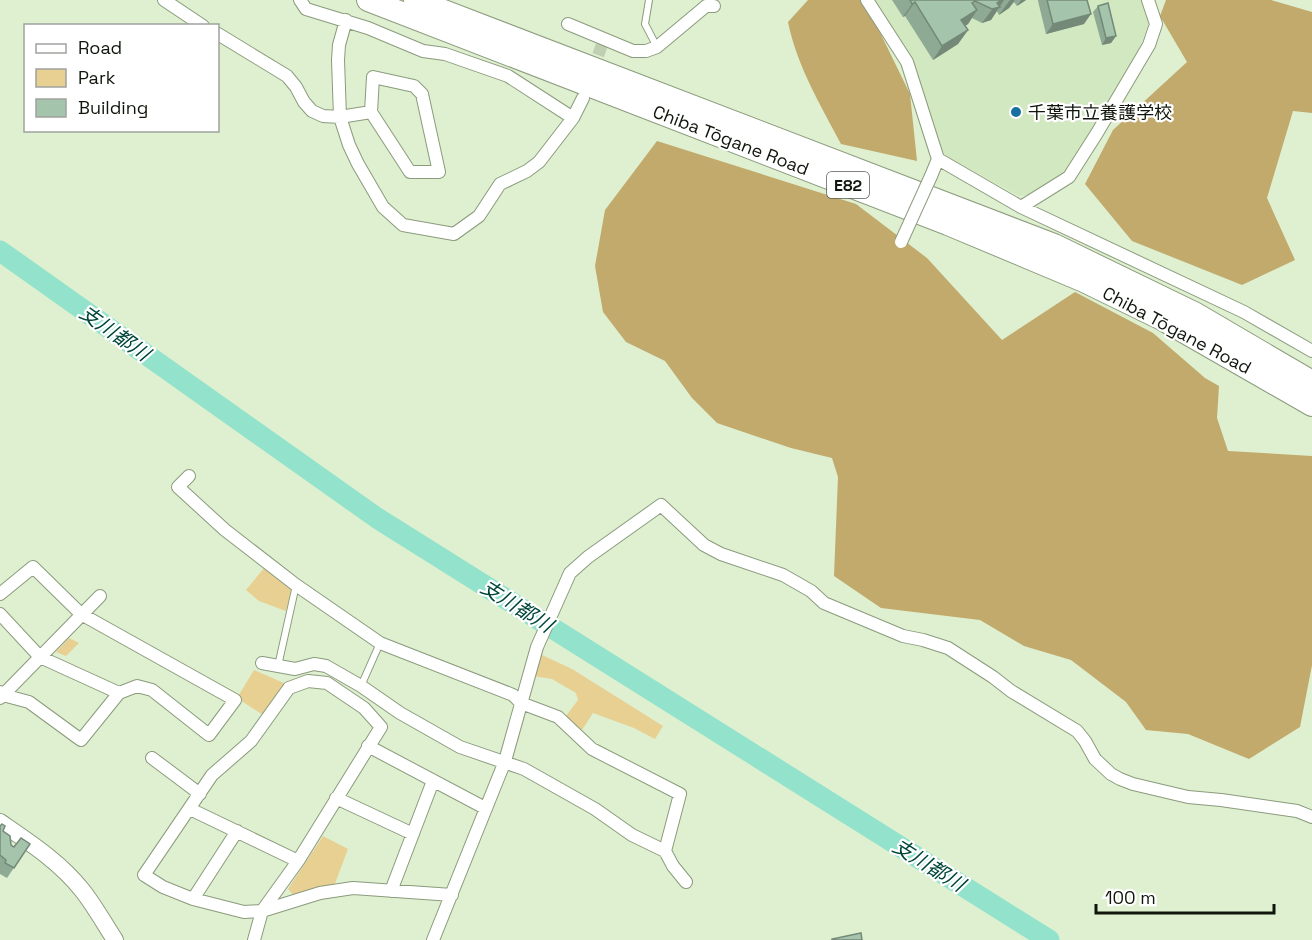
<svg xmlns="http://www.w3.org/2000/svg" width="1312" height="940" font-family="'Space Grotesk','Noto Sans JP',sans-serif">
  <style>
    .built { fill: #d2e8c0 }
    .green { fill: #e8cf92 }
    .forest { fill: #c2a96c }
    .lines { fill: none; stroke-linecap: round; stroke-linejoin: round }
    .river { stroke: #93e2cc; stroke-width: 21 }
    .street-tunnel { stroke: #bfcfb2; stroke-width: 12; stroke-dasharray: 12 6; stroke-linecap: butt }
    .lane-casing { stroke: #8b9b7d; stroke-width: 8 }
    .street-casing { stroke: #8b9b7d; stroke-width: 14 }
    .secondary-casing { stroke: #8b9b7d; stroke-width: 18 }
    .highway-casing { stroke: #8b9b7d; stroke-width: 24 }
    .lane { stroke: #fff; stroke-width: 6 }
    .street { stroke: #fff; stroke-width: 12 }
    .secondary { stroke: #fff; stroke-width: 16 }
    .highway { stroke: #fff; stroke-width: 22 }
    .street-bridge-casing { stroke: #8b9b7d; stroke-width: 14; stroke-linecap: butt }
    .street-bridge { stroke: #fff; stroke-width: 12 }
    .wall { fill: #8ea994 }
    .shaded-wall { fill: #748978 }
    .building { fill: #a5c4ac; stroke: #748978; stroke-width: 1.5 }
    .poi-dot { fill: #1870a0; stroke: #fff; stroke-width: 2 }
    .labels { text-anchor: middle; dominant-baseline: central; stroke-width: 4.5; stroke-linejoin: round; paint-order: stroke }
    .shield { fill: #fff; stroke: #585c54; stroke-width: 1.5 }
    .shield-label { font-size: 16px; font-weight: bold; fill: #10160b }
    .poi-label { font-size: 18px; fill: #10160b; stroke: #fff; text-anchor: start }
    .street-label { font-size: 18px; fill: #10160b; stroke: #fff }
    .water-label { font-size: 20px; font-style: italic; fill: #004739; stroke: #fff }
  </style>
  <rect width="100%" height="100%" fill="#def0d0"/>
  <path class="built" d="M871 0H1143L1150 20 1131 70 1066 171 1033 194 1019 196 943 154 909 60Z"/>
  <path class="green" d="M265 567 288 584 291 590 286 611 259 601 246 590Z
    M69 638 79 643 66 656 56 652Z
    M540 654 572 669 663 726 655 739 634 728 593 713 580 733 566 716 578 700 576 693 552 679 533 676Z
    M254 670 286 684 263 715 237 698Z
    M323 836 348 849 334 886 295 897 288 889Z"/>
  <path class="forest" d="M808 0H861L872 16 910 94 917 161 841 144C820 104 797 66 788 22Z
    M1166 0H1271L1312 12V113L1293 111 1267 198 1295 260 1242 285 1132 241 1085 184 1113 130 1187 62 1160 16Z
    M657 141 856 204 927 258 1002 340 1075 292 1153 333 1205 378 1219 386 1217 418 1228 451 1312 456V665L1300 727 1249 759 1188 734 1146 730 1126 702 1071 660 1024 646 980 620 881 608 834 576 838 477 832 458 791 448 717 423 692 398 665 361 626 342 603 312 595 266 605 210Z"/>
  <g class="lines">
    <path class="river" d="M0 251 377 518 1049 940"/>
    <path class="street-tunnel" d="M592 72 604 39"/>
    <defs>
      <path id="lane" d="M649 0 645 24 657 47
        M278 666 296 585
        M361 686 380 643"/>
      <path id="street" d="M164 0 203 26
        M300 0 306 9 368 28 423 51 445 54 508 76 573 118
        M867 0 907 62 938 159 931 176
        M346 20 339 45 338 60 340 117 349 145 358 164 383 207 403 225 454 234 479 216 500 184 527 171 539 162 573 118 583 98
        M568 24 633 51H646L657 47 706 6H714
        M218 34 287 76 296 87 304 102 312 111 323 116 340 117 371 112
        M373 77 414 86 422 94 439 172H410L371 112Z
        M938 159 1021 207 1244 312 1312 351
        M1021 207 1069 177 1097 133 1149 45 1156 24 1148 0
        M189 476 178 487 225 530 296 585 380 643 513 695 521 703 558 717 592 749 680 794 665 851
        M0 594 33 567 81 614 235 700 209 735 152 690 137 686 119 693 81 740 29 702 3 695 0 692
        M0 614 40 657 119 693
        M262 663 295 669 314 664 326 666 361 686 400 713 460 747 524 769 595 809 632 835 665 851 673 866 686 882
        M0 698 100 596
        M368 746 485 808
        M152 758 200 794
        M336 798 413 834
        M190 809 298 861
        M391 891 433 781
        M193 899 237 831
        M254 940 262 911 298 861 381 727 364 708 327 683 308 681 289 688 251 741 212 775 144 875 163 887 193 899 244 912 262 911 320 893 353 888 452 895
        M433 940 505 761 537 647 570 573 588 557 661 505 704 545 721 554 783 575 811 591 824 603 903 636 923 640 948 648 993 677 1011 691 1077 731 1085 741 1095 759 1111 774 1120 779 1133 784 1188 797 1221 800 1297 811 1312 817"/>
      <path id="secondary" d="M0 822C29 842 60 862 82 890 94 905 104 923 115 940"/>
      <path id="highway" d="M368 0 948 224 1084 281 1162 319 1312 405
        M415 0 1054 245 1196 314 1312 382"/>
    </defs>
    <use href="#lane" class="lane-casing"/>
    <use href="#street" class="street-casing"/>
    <use href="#secondary" class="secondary-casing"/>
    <use href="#highway" class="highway-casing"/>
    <use href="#lane" class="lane"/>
    <use href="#street" class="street"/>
    <use href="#secondary" class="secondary"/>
    <use href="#highway" class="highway"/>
    <defs>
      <path id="street-bridge" d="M901 242 931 176"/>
    </defs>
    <use href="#street-bridge" class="street-bridge-casing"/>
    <use href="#street-bridge" class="street-bridge"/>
  </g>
  <path class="wall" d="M892 0H1026L1017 6 1014 2 1009 8 999 15 997 11 991 20 982 23 972 18 968 24 965 26 968 30 958 44 933 60 905 16 903 17Z
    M1038 0H1087L1084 24 1046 34 1038 1Z
    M1098 6 1116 36 1111 43 1102 45 1093 12Z
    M0 826 11 845 14 847 30 844 7 878 0 874Z"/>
  <path class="shaded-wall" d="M1002 0H1004L991 20 982 23 997 3Z
    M1010 0H1015L1009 8 999 15Z
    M1021 0H1026L1017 6Z
    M915 2 905 16 903 17 912 4Z
    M977 10 968 24 952 34 961 20Z
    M1091 14 1084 24 1046 34 1053 24Z
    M968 30 958 44 933 60 942 46Z
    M1116 36 1111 43 1102 45 1106 38Z"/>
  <path class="building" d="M910 0H1002L997 3 1000 7 992 9 975 1 972 3 977 10 961 20 968 30 942 46 915 2 912 4Z
    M1047 0H1087L1091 14 1053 24Z
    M1108 3 1116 36 1106 38 1098 6Z
    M2 824 5 826 3 831 10 836 11 845 14 847 21 838 30 844 14 868 5 863 6 860 0 855V826Z
    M861 933 862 940H832V939Z"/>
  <circle class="poi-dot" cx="1016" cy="112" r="6"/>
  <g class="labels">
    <rect class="shield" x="827" y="172" width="42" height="26" rx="4.5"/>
    <g class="shield-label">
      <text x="848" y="185">E82</text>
    </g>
    <g class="poi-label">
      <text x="1028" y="112">千葉市立養護学校</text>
    </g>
    <g class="street-label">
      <text transform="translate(731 140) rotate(21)">Chiba Tōgane Road</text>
      <text transform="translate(1177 330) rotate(28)">Chiba Tōgane Road</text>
    </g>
    <g class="water-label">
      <text transform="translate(115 333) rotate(35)">支川都川</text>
      <text transform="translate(517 606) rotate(32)">支川都川</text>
      <text transform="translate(929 865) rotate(32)">支川都川</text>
    </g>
  </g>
  <rect x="24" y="24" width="195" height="108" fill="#ffffff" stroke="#9fa29d" stroke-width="1.5"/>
  <rect x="36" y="44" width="30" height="9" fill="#ffffff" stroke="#9fa29d" stroke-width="1.5"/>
  <text x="78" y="54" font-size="18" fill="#10160b">Road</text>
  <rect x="36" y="69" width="30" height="18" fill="#e8cf92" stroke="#9fa29d" stroke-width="1.5"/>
  <text x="78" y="84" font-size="18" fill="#10160b">Park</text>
  <rect x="36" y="99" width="30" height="18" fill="#a5c4ac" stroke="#9fa29d" stroke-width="1.5"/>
  <text x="78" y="114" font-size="18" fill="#10160b">Building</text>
  <path d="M1096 904v9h178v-9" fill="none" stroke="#10160b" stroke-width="3"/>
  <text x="1105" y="904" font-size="18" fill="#10160b" stroke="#ffffff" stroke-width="4.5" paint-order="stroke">100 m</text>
</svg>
